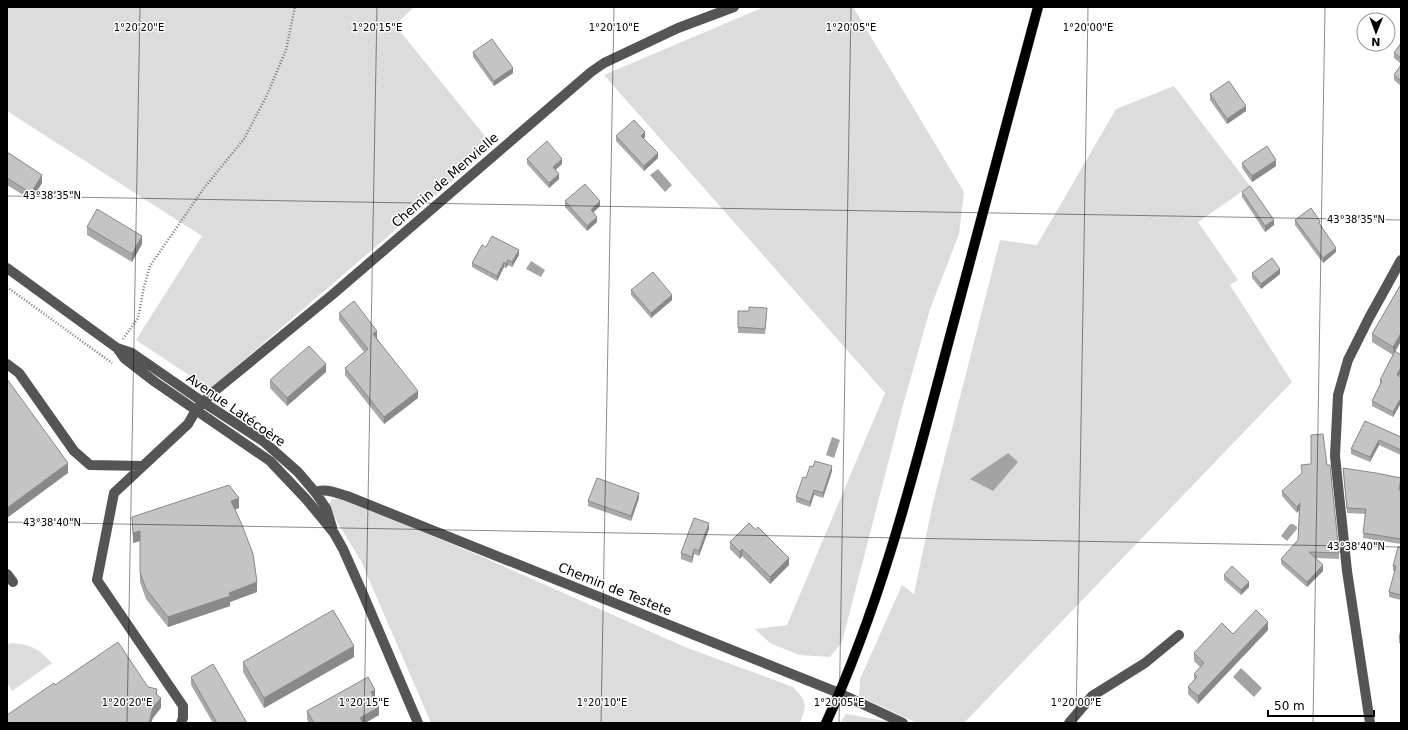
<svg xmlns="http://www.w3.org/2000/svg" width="1408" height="730" font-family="'DejaVu Sans',sans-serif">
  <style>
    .green { fill: #dcdcdc; fill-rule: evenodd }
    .water { fill: #a3a3a3 }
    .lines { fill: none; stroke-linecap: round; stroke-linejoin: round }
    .major-casing { stroke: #dbdbdb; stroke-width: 11 }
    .path { stroke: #777; stroke-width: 2.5; stroke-dasharray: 1 2; stroke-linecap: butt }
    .minor { stroke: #555; stroke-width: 10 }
    .major { stroke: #000; stroke-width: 10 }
    .wall { fill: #a9a9a9 }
    .shaded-wall { fill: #898989 }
    .building { fill: #c4c4c4; stroke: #898989 }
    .ticks { fill: none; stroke: #000; stroke-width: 1; stroke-opacity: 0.45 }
    .labels { text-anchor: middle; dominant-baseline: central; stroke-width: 3; stroke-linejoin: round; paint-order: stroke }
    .street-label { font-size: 13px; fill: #000; stroke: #fff }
    .ticks-label { font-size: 10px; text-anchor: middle; fill: #000; stroke: #fff; stroke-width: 3; stroke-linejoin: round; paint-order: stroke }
  </style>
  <rect width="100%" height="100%" fill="#fff"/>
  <path class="green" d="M7 7H414L395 25 493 146 210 389 136 340 202 236 7 111Z
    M764 7H853L964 192 959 234 930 309 902 409 842 642 830 657 799 655 770 643 755 629 787 625 885 393 604 75Z
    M1174 86 1250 186 1198 222 1238 280 1230 285 1292 382 964 723H917L859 696 860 679 902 585 914 594 932 507 1000 240 1037 245 1116 109ZM1008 453 1004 477 993 491 971 479Z
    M341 498 485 558 685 647 793 687C807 701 807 704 800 723H431L361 561 333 515 329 504 332 499Z
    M11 643C33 645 37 648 52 663L12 691 7 683V645Z
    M846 714 897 723H840Z"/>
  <path class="water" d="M658 169 672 185 665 192 650 175Z
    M531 261 545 270 541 277 526 269Z
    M832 437 840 440 834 458 826 455Z
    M1008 453 1018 462 993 491 970 479Z
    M1290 524H1293L1297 527V529L1287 541 1281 536Z
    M1241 668 1262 688 1254 697 1233 677Z"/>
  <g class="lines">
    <defs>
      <path id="major" d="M826 723C880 606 912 480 945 355 975 239 1007 123 1038 7"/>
    </defs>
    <use href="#major" class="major-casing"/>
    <path class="path" d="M7 287 112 363
      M123 339 138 318 144 287 150 266 204 188 244 139 267 95 286 50 295 7"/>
    <path class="minor" d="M7 268 117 348 124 358 155 382 270 461 306 499 321 517 334 533 343 549 363 594 418 723
      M117 348 132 353 203 402 263 441 298 472 315 492 326 508 332 527
      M7 364 19 373 74 451 90 465 143 466
      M315 492C326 488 336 493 347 496L839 693 903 723
      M7 574 13 582
      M181 723 183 718V706L97 580 114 493 188 424 196 410 211 394 332 295 591 72 604 63 678 28 734 7
      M1069 723 1092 696 1145 663 1179 635
      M1370 723 1347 571 1335 456 1338 395 1348 360 1369 318 1401 260"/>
    <use href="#major" class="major"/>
  </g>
  <path class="wall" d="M1401 43V64L1394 58V53Z
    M473 52 513 73 494 86 473 57Z
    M1401 65V86L1394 80V75Z
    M1210 94 1246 111 1227 124 1210 100Z
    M616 136 645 137 644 139 658 158 644 171 616 141Z
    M7 152 42 183 31 200 7 185Z
    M527 159 562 164 555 170 559 179 549 188 527 164Z
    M1242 163 1276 166 1252 182 1242 168Z
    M1242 192 1274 225 1265 232 1242 197Z
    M565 201 600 206 593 212 597 222 587 231 565 207Z
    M1295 220 1320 225 1336 252 1323 263 1295 225Z
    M87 227 142 244 132 262 87 235Z
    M486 247 519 255 512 267 508 265 506 268 504 267 497 281 472 267V263Z
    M1252 273 1280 274 1261 289 1252 278Z
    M1401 284V341L1395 352 1401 355V372L1399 376 1401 377V403L1393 417 1372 406V401L1380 384V380L1393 355 1372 342V334Z
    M631 290 672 300 651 318 631 295Z
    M738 311 767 314 765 334 738 333Z
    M339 313 377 338 418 398 384 424 345 375V368L364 352 339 320Z
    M326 372 287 406 270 388V380Z
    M1365 421 1401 437V455L1379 445 1370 462 1351 454V449Z
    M1327 465 1339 553V559L1315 558 1323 571 1307 587 1281 564V559L1298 540 1299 510 1297 513 1282 496V491Z
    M1343 468 1401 478 1400 490H1401V544L1363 538 1365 514 1347 513Z
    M832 471 823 498 814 495 810 507 796 502V497L806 478Z
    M639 498 631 521 588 506V501Z
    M239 508 235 510 257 592 230 602V606L168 627 146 599 140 582V541L133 543 132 517Z
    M709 529 699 556 694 554 692 563 681 559V553Z
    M730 542 789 565 770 584 742 556 740 559 730 549Z
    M1401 547V600L1389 597V592L1395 571H1393V566Z
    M1224 575 1249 587 1241 595 1224 580Z
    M1268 630 1198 704 1188 694V687L1194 680V674L1200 667 1194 661V653L1233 634Z
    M1401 630V644L1399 643V638Z
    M354 657 264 708 243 672V662Z
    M191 677 247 723H213L191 685Z
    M375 697 374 698 379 715 365 723H309L307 719V711Z"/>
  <path class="shaded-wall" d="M513 68V73L494 86V81Z
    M1246 106V111L1227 124V119Z
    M645 132V137L641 141V136Z
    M658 153V158L644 171V166Z
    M562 159V164L553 172V167Z
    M1276 160V166L1252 182V176Z
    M559 174V179L549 188V183Z
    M42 175V183L31 200V193Z
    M600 201V206L591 215V210Z
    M597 217V222L587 231V226Z
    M1274 220V225L1265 232V226Z
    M142 236V244L132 262V254Z
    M1336 248V252L1323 263V258Z
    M519 250V255L512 267V262Z
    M508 260V265L506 268V264Z
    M504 262V267L497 281V276Z
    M1280 269V274L1261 289V284Z
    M672 295V300L651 318V313Z
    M377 331V338L373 341V334Z
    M1401 333V341L1393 355V347Z
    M326 364V372L287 406V398Z
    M1401 367V372L1397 380V375Z
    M418 391V398L384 424V417Z
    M1401 398V403L1393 417V412Z
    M1379 440V445L1370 462V457Z
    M68 463V473L7 518V508Z
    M832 466V471L823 498V493Z
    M814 490V495L810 507V502Z
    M639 493V498L631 521V516Z
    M239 498V508L231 511V501Z
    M1300 503V509L1297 513V507Z
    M709 523V529L699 556V551Z
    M140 531V541L133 543V533Z
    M694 549V554L692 563V557Z
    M742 549V556L740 559V552Z
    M789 558V565L770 584V577Z
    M1323 565V571L1307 587V582Z
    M257 582V592L230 602V606L168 627V617L229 593Z
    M1249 582V587L1241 595V590Z
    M1268 622V630L1198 704V696Z
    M354 646V657L264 708V698Z
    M157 689V699L161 698V708L153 718 151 723H149Z
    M375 690V697L371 700V692Z
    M379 707V715L365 723H360V718Z"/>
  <path class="building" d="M492 39 513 68 494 81 473 52Z
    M1401 43V58L1394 53Z
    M1401 65V81L1394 75Z
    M1229 81 1246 106 1227 119 1210 94Z
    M634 120 645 132 641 136 658 153 644 166 616 136Z
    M547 141 562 159 553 167 559 174 549 183 527 159Z
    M1267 146 1276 160 1252 176 1242 163Z
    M7 152 42 175 31 193 7 178Z
    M585 184 600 201 591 210 597 217 587 226 565 201Z
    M1250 186 1274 220 1265 226 1242 192Z
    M1311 208 1320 221 1319 223 1336 248 1323 258 1295 220Z
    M97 209 142 236 132 254 87 227Z
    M492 236 519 250 512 262 508 260 506 264 504 262 497 276 472 263 482 245 486 247Z
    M1272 258 1280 269 1261 284 1252 273Z
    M653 272 672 295 651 313 631 290Z
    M1401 284V333L1393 347 1372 334Z
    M354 301 377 331 373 334 418 391 384 417 345 368 368 349 339 313Z
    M749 307 767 308 765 329 738 327V311H749Z
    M309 346 326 364 287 398 270 380Z
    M1395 351 1401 355V367L1397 375 1401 377V398L1393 412 1372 401 1382 381 1380 380Z
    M7 379 68 463 7 508Z
    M1365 421 1401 437V450L1379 440 1370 457 1351 449Z
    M1323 434 1327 465H1330L1339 553 1309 552 1323 565 1307 582 1281 559 1298 540 1300 503 1297 507 1282 491 1302 473 1301 465 1311 464V435Z
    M815 461 832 466 823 493 814 490 810 502 796 497 803 477 806 478 810 466 813 467Z
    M1343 468 1376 473 1401 478 1399 490H1401V539L1363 533 1366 509 1347 508Z
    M597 478 639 493 631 516 588 501Z
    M229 485 239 498 231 501 242 525 253 554 257 582 229 593 230 596 168 617 146 589 140 572V531L133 533 132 517Z
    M694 518 709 523 699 551 694 549 692 557 681 553Z
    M749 523 756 530 758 527 789 558 770 577 742 549 740 552 730 542Z
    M1398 547H1401V595L1389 592 1396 566H1393Z
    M1232 566 1249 582 1241 590 1224 575Z
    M333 610 354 646 264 698 243 662Z
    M1256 610 1268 622 1198 696 1188 687 1197 677 1194 674 1204 663 1194 653 1222 623 1233 634Z
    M1401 630V638H1399Z
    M118 642 148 687 157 689 156 694 161 698 153 707 149 723H7V715L54 683 55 685Z
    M213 664 247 723H217L191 677Z
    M368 677 375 690 371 692 379 707 360 718 363 723H314L307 711Z"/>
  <path class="ticks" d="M7 196 1401 220M7 522 1401 547M127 723 140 7M364 723 377 7M601 723 614 7M839 723 851 7M1076 723 1088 7M1313 723 1325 7"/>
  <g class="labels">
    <g class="street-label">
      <text transform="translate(445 180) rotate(-41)">Chemin de Menvielle</text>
      <text transform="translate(236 410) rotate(35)">Avenue Latécoère</text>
      <text transform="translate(615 589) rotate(22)">Chemin de Testete</text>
    </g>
  </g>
  <g class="ticks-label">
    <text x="139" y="31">1°20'20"E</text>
    <text x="377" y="31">1°20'15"E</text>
    <text x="614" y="31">1°20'10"E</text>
    <text x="851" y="31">1°20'05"E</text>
    <text x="1088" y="31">1°20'00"E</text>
    <text x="52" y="199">43°38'35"N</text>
    <text x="1356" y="223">43°38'35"N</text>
    <text x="52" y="526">43°38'40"N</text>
    <text x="1356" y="550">43°38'40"N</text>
    <text x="127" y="706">1°20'20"E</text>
    <text x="364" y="706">1°20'15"E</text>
    <text x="602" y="706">1°20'10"E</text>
    <text x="839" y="706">1°20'05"E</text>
    <text x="1076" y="706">1°20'00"E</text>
  </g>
  <rect width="1408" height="730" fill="none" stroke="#000000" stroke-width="16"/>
  <g transform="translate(1376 32) rotate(181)"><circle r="19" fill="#ffffff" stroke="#999999"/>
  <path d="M0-3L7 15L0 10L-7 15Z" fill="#000000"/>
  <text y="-6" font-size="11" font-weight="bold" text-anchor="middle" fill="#000000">N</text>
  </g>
  <path d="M1268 710v6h106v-6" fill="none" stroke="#000000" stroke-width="2"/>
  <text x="1274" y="710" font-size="12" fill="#000000" stroke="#ffffff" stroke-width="3" paint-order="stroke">50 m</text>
</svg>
